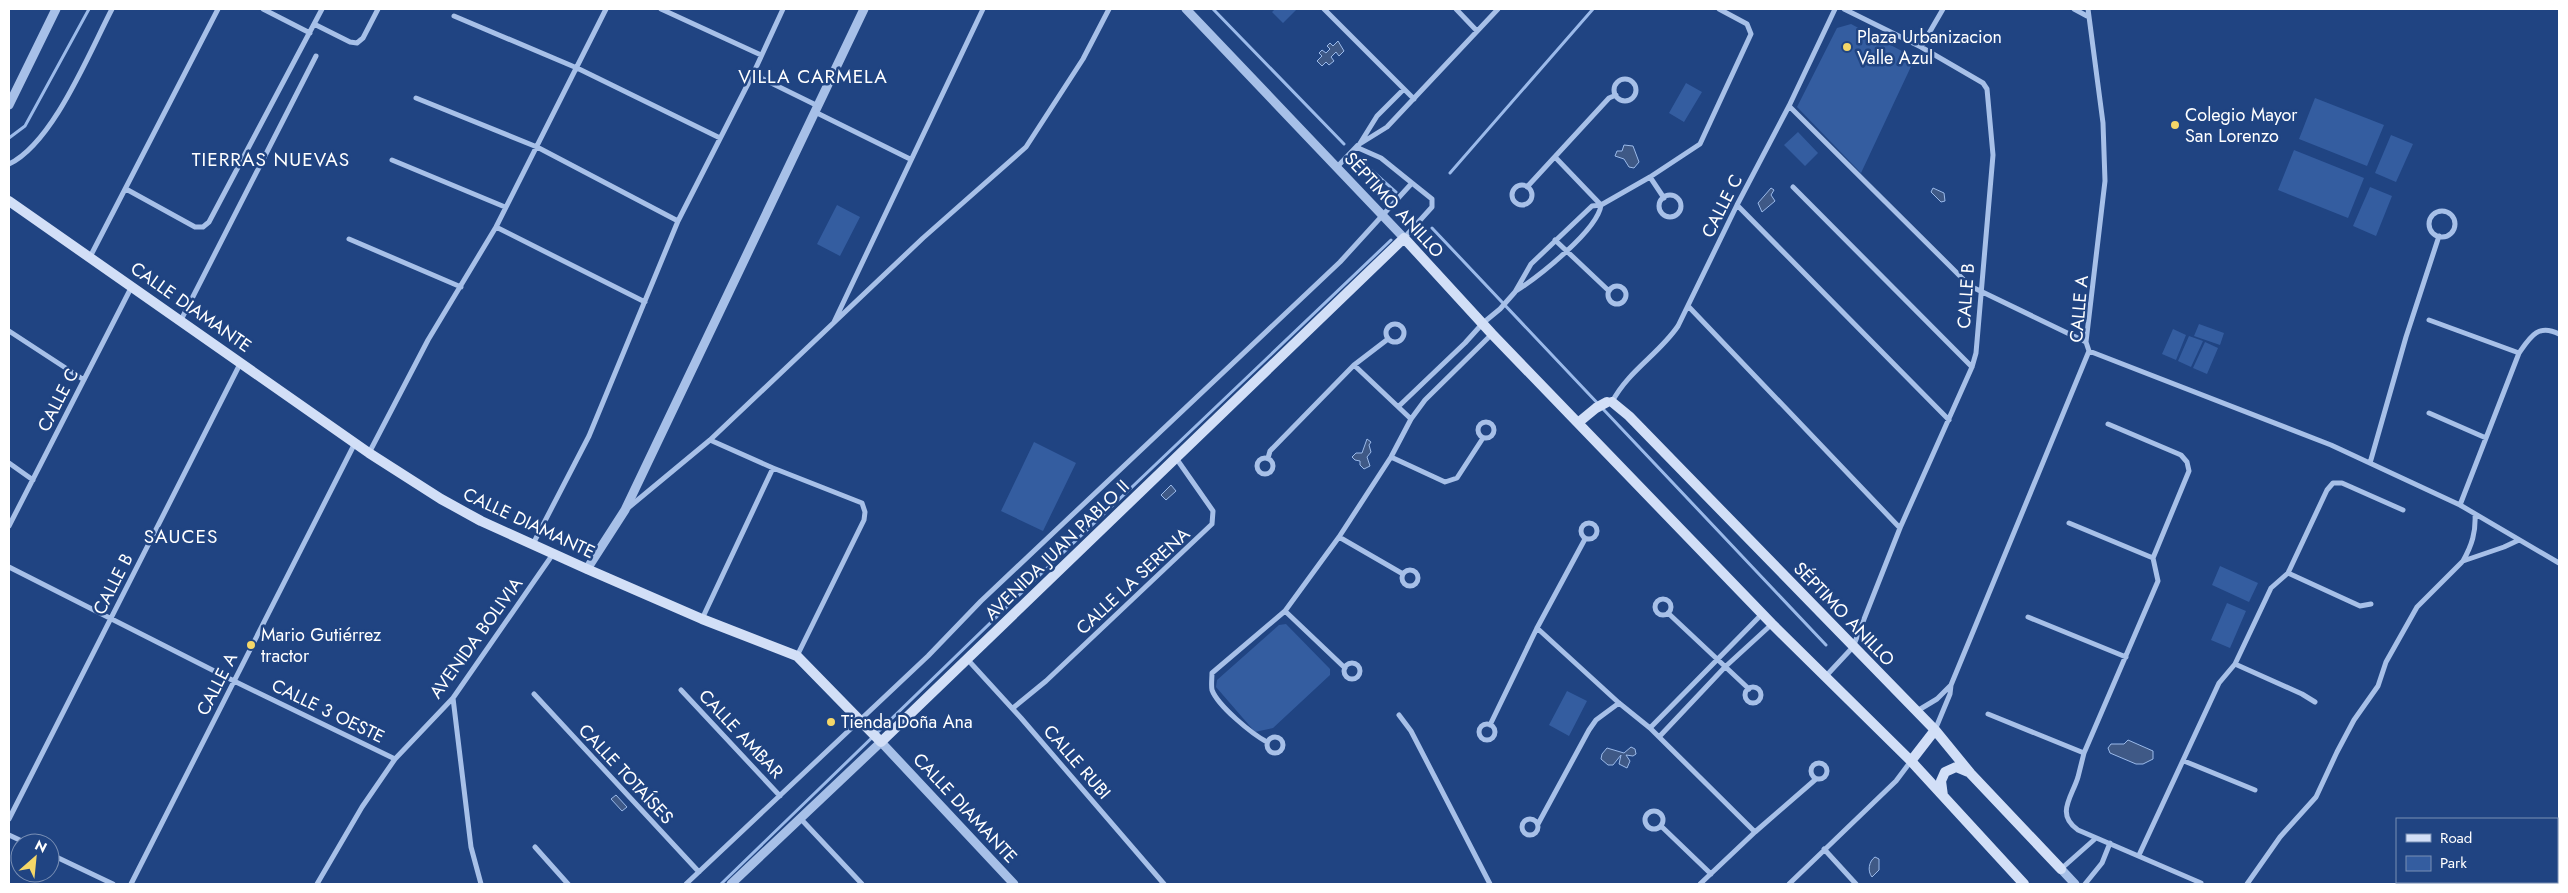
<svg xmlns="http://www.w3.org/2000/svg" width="2568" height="893" font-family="Jost,sans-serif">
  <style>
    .green { fill: #345da0 }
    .water { fill: #3f5986; stroke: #9bbaea }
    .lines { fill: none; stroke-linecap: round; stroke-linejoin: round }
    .stream { stroke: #9bbaea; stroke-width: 3 }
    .minor { stroke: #a7c0e8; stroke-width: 5 }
    .tertiary { stroke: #a7c0e8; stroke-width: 9 }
    .secondary { stroke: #d2dff7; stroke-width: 10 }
    .poi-dot { fill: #f5d768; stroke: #204482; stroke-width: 2 }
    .labels { text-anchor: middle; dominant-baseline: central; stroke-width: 5; stroke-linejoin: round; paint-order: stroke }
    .poi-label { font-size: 18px; fill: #fff; stroke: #204482; text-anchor: start }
    .street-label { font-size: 18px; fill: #fff; stroke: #204482 }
    .neighbourhood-label { font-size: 19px; letter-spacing: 1px; fill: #fff; stroke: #204482 }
  </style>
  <rect width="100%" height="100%" fill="#204482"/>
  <path class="green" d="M1275 9H1297L1283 23 1272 12Z
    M1851 24 1915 58 1861 173 1797 107 1837 28Z
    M1686 83 1702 92 1684 122 1669 113Z
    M2315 98 2384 125 2367 166 2299 139Z
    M1798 132 1818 153 1805 166 1784 145Z
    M2391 135 2413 144 2396 182 2375 173Z
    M2294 150 2364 178 2348 218 2278 190Z
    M2370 187 2392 196 2376 236 2353 226Z
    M837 205 860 217 840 256 817 244Z
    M2199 324 2224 333 2220 345 2194 336Z
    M2173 329 2186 335 2176 360 2162 354Z
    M2189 336 2203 341 2191 367 2178 361Z
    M2205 342 2218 348 2207 374 2193 368Z
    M1034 442 1076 463 1043 531 1001 511Z
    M2220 566 2258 583 2249 602 2212 585Z
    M2227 603 2246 611 2230 648 2211 640Z
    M1286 624 1330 669V675L1273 728 1255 732 1216 687 1217 680 1279 625Z
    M1567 691 1587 701 1569 736 1549 725Z"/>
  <path class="water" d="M1338 41 1344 51 1339 56 1336 52 1331 57 1334 61 1329 65 1326 62 1322 66 1317 61 1322 56 1319 53 1322 50 1326 53 1330 49 1327 46 1330 43 1333 46Z
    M1624 145 1633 146 1639 162 1634 168 1629 167 1624 159 1615 156 1617 151H1622Z
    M1771 188 1774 190 1771 195 1775 201 1762 212 1758 203Z
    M1933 188 1944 193 1945 201 1941 202 1931 192Z
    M1367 439 1371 442 1369 445 1371 452 1367 457 1370 466 1364 469 1360 465V461L1355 460 1352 457 1356 453H1362Z
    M1171 485 1176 491 1166 500 1161 495Z
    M2128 740 2153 751V759L2143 764H2136L2110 753 2108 748 2111 744H2124Z
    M1631 747 1635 749 1636 754 1633 756 1626 755 1630 761 1627 768 1619 764 1621 755 1613 765H1608L1601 759 1602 754 1607 748 1624 753Z
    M616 795 627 807 622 811 611 799Z
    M1875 857 1879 859V870L1872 877C1867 871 1869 861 1875 857Z"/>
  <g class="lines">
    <path class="stream" d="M1213 9 1344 144
      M9 138 25 126 89 9
      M1360 160 1396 192
      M1450 173 1593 9
      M1432 228 1826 645
      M721 884 1044 571 1391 240"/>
    <path class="minor" d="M263 9 310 33
      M661 9 761 55
      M1324 9 1414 99
      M1456 9 1477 31
      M2074 9 2087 16
      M454 16 577 68 720 138
      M314 24 350 42 357 43 363 38 378 9
      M1921 47 1943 9
      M753 74 818 106
      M1614 90a11 11 0 1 1 22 0a11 11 0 1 1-22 0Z
      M416 98 537 147 678 221
      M1789 106 1970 286 2086 342
      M815 112 910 159
      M1359 145 1377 116 1404 89
      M1555 157 1601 205
      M392 160 505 207
      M9 164C53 143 89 53 112 9
      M1337 167 1358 145 1387 127 1498 9
      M1650 177 1664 198
      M1512 195a10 10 0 1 1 20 0a10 10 0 1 1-20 0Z
      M1527 187 1609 98 1616 95
      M1793 187 1972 367
      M126 189 195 227H203L209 222 322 9
      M1659 206a11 11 0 1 1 22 0a11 11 0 1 1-22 0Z
      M1737 205 1949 420
      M2429 224a13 13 0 1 1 26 0a13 13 0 1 1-26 0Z
      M496 227 645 302
      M1404 238 1432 207V199L1412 183
      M349 239 461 287
      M1555 240 1609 291
      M90 257 218 9
      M1608 295a9 9 0 1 1 18 0a9 9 0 1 1-18 0Z
      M1516 291C1538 277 1598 230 1601 205
      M1689 307 1900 528
      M181 320 316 56
      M2429 320 2519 353
      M834 322 983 9
      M1386 333a9 9 0 1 1 18 0a9 9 0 1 1-18 0Z
      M9 331 84 380
      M2089 351 2331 445 2460 505 2559 563
      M1354 365 1411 419
      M1612 402C1628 371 1659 354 1678 326L1737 205 1789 106 1835 9
      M1399 406 1465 343 1483 323 1500 309 1515 292 1531 264 1592 206 1601 205 1650 177 1700 144 1751 34 1747 24 1719 9
      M2429 413 2486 438
      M1478 430a8 8 0 1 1 16 0a8 8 0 1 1-16 0Z
      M2108 424 2181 455 2187 462 2189 471 2153 558 2158 581 2084 753C2082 761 2080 769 2078 777 2072 797 2055 814 2078 830L2201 883
      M710 440 773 468 862 503 865 512 864 520 797 656
      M369 453 428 340 496 227 606 9
      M1391 457 1445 482 1457 478 1483 438
      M1257 466a8 8 0 1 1 16 0a8 8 0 1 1-16 0Z
      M1268 458 1270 451 1354 365 1388 339
      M9 463 33 480
      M2370 463 2406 337 2439 236
      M2460 505 2519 353C2530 337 2538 323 2559 334
      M628 508 710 440 923 238 1026 147 1083 59 1109 9
      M1581 531a8 8 0 1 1 16 0a8 8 0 1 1-16 0Z
      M2069 523 2153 558
      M9 526 132 286
      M1339 537 1403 574
      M533 544 589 436 678 221 753 74 783 9
      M2463 561C2472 545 2476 532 2475 514
      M9 567 234 681 395 759
      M1402 578a8 8 0 1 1 16 0a8 8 0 1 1-16 0Z
      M2288 573 2360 606 2371 604
      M1655 607a8 8 0 1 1 16 0a8 8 0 1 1-16 0Z
      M1285 611 1345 668
      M1668 613 1749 689
      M2028 617 2126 657
      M702 619 773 468
      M1537 628 1619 703 1650 728 1755 832
      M968 660 1021 718 1164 884
      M1344 671a8 8 0 1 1 16 0a8 8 0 1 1-16 0Z
      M2235 664 2302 694 2315 702
      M1826 676 1853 647 1900 528 1972 367 1976 353 1993 155 1987 89 1983 83 1921 47 1844 9
      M1745 695a8 8 0 1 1 16 0a8 8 0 1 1-16 0Z
      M681 690 780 796
      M534 694 699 872
      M453 698 471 847 481 884
      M1013 708 1046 681 1212 524 1213 511 1176 458
      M1917 711 1937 699 1951 685
      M1988 714 2084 753
      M1399 715 1411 731 1490 884
      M1479 732a8 8 0 1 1 16 0a8 8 0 1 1-16 0Z
      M1490 725 1537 628 1585 539
      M1650 728 1762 614
      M1935 730 1950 694 1951 685 2089 351 2086 342 2105 181 2103 123 2088 9
      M1267 745a8 8 0 1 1 16 0a8 8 0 1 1-16 0Z
      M1659 737 1725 667 1772 624
      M1267 742C1252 734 1218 706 1212 690 1211 685 1212 678 1212 673L1285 611 1339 537 1391 457 1411 419 1425 400 1492 334
      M2184 761 2255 790
      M1811 771a8 8 0 1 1 16 0a8 8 0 1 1-16 0Z
      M1645 820a9 9 0 1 1 18 0a9 9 0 1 1-18 0Z
      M800 818 862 884
      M1522 827a8 8 0 1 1 16 0a8 8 0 1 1-16 0Z
      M9 819 241 362
      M1538 824 1589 730 1596 720 1619 703
      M1661 826 1711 874
      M9 835 26 843
      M535 847 568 884
      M1824 849 1856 884
      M50 854 113 884
      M2139 855 2219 683 2235 664 2271 588 2288 573 2327 490 2333 483H2342L2403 510
      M2061 869 2096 838
      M131 884 355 443
      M317 884 362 807 395 759 453 698 553 554
      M686 884 928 656 981 601 1340 262 1412 183 1381 158 1356 147
      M1700 884 1755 832 1816 779
      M1789 884 1896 781 1911 761
      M2085 884 2102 863 2110 843
      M2247 884 2280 837 2316 797 2337 752 2354 720 2378 686 2386 662 2417 607 2463 561 2504 547 2519 540"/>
    <path class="tertiary" d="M1186 9 1404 238
      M9 105 56 9
      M587 569 625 510 864 9
      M2061 869 2075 884
      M731 884 881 742 1014 884"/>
    <path class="secondary" d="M9 201 369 453 441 499 481 521 587 569 702 619 797 656 881 742 1404 238 1492 334 1772 624 1911 761 2024 884
      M1612 402 1629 416 1935 730 1971 774 2061 869
      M1579 422 1596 408 1607 402
      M1911 761 1935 730
      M1943 796 1941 781 1945 772 1956 767 1968 772"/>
  </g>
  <g class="poi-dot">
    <circle cx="1847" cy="47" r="5"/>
    <circle cx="2175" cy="125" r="5"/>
    <circle cx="251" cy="645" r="5"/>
    <circle cx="831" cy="722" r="5"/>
  </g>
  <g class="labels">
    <g class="poi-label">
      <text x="1857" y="37">Plaza Urbanizacion<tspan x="1857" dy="21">Valle Azul</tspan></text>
      <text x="2185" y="115">Colegio Mayor<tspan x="2185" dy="21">San Lorenzo</tspan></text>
      <text x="261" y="635">Mario Gutiérrez<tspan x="261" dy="21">tractor</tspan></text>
      <text x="841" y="722">Tienda Doña Ana</text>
    </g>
    <g class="street-label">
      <text transform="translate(1394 205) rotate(47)">SÉPTIMO ANILLO</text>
      <text transform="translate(1722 206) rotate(-63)">CALLE C</text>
      <text transform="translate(1966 296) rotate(-86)">CALLE B</text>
      <text transform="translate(191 307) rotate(35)">CALLE DIAMANTE</text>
      <text transform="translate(2079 309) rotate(-85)">CALLE A</text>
      <text transform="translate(58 400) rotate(-63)">CALLE C</text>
      <text transform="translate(529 523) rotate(25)">CALLE DIAMANTE</text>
      <text transform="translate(1057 550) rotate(-44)">AVENIDA JUAN PABLO II</text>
      <text transform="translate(1133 581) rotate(-43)">CALLE LA SERENA</text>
      <text transform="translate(113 584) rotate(-63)">CALLE B</text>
      <text transform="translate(1844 614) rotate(46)">SÉPTIMO ANILLO</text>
      <text transform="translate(476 638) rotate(-54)">AVENIDA BOLIVIA</text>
      <text transform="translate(217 684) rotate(-63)">CALLE A</text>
      <text transform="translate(328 711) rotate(26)">CALLE 3 OESTE</text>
      <text transform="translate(741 734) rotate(47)">CALLE AMBAR</text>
      <text transform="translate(1077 762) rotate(49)">CALLE RUBI</text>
      <text transform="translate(626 774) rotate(47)">CALLE TOTAÍSES</text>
      <text transform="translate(965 808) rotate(47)">CALLE DIAMANTE</text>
    </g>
    <g class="neighbourhood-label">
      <text x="813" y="76">VILLA CARMELA</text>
      <text x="271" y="159">TIERRAS NUEVAS</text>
      <text x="181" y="536">SAUCES</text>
    </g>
  </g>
  <rect width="2568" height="893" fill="none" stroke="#ffffff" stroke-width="20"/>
  <rect x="2396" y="818" width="162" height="65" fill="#204482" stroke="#798fb4"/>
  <rect x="2406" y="834" width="25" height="8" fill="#d2dff7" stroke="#798fb4"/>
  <text x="2440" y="843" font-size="15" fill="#ffffff">Road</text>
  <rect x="2406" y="856" width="25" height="15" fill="#345da0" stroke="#798fb4"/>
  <text x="2440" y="868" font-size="15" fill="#ffffff">Park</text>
  <g transform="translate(35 858) rotate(27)"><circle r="24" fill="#204482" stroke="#798fb4"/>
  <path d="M0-4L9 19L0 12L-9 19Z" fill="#f5d768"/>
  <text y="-8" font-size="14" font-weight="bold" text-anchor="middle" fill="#ffffff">N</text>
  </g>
</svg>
